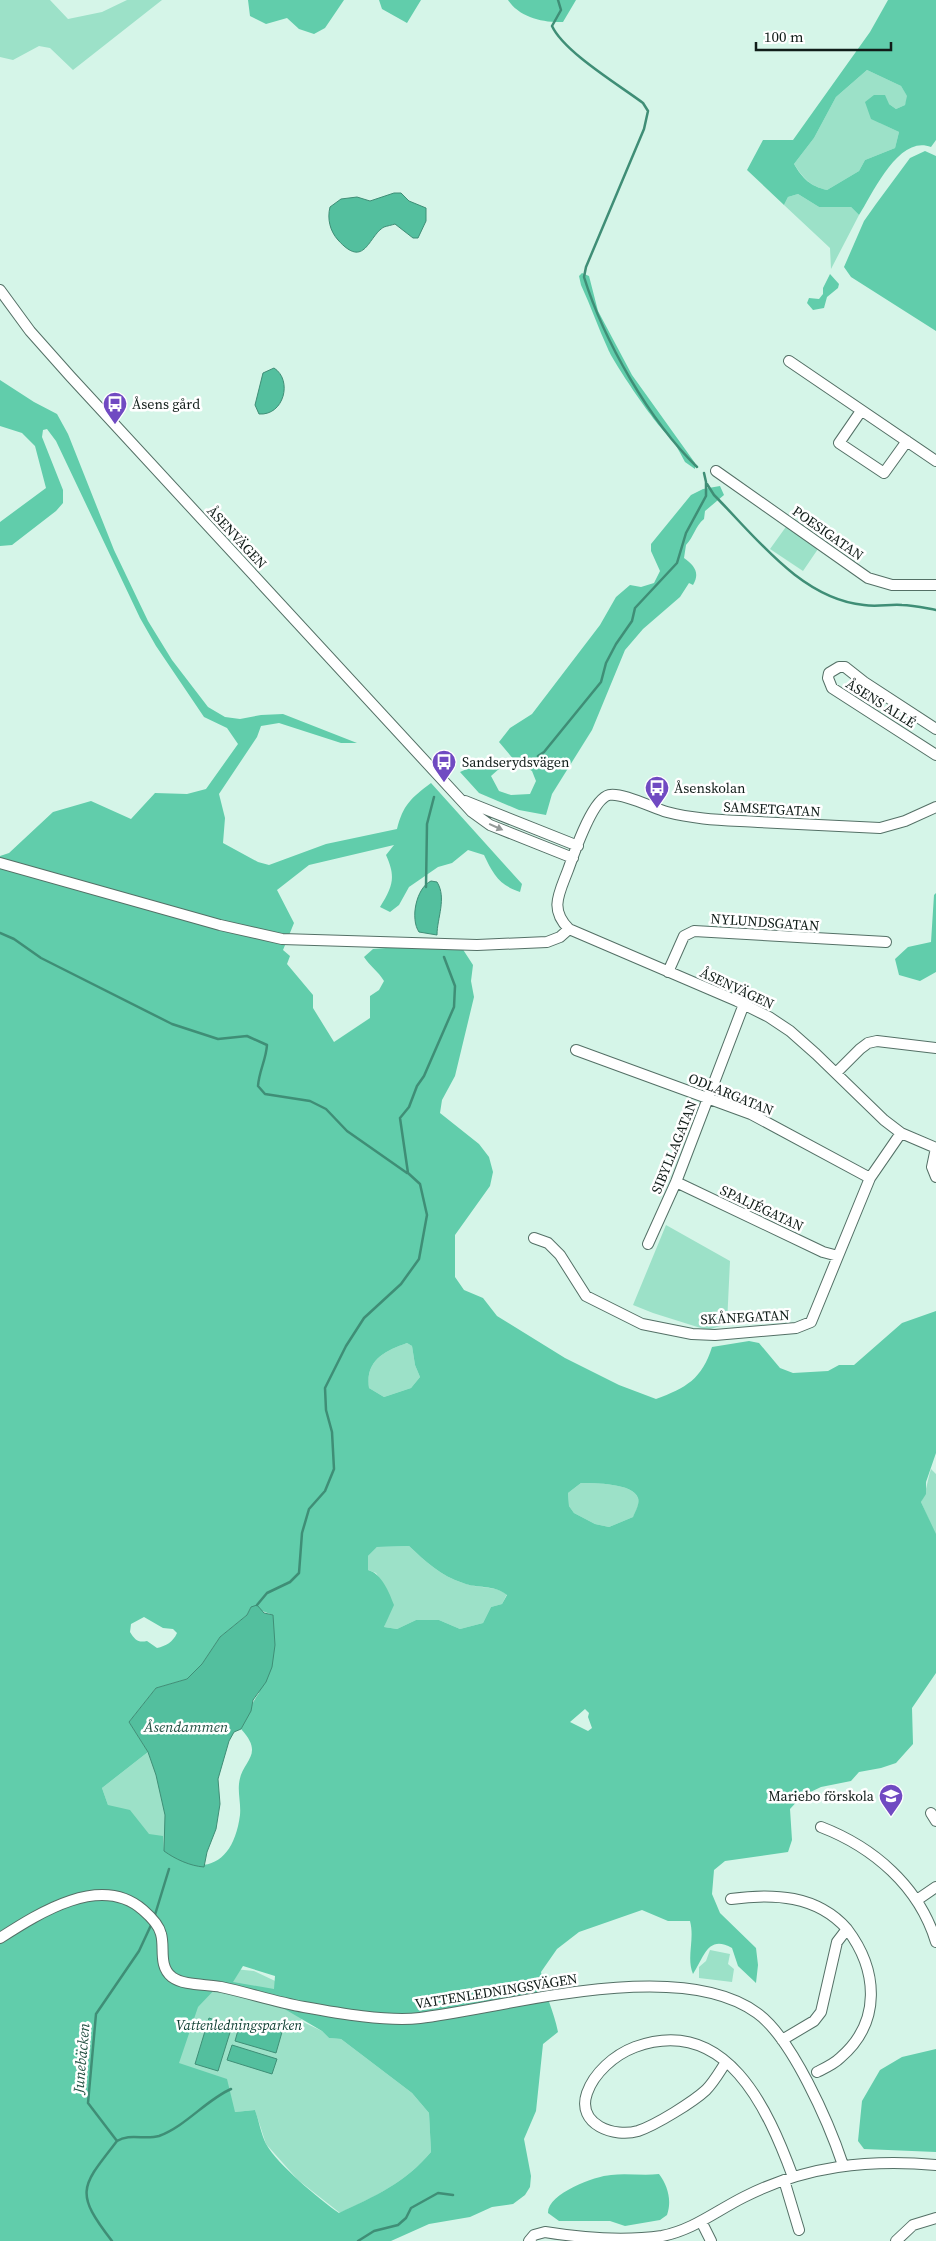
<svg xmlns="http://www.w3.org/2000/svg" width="936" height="2241" font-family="'Source Serif 4',serif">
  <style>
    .green { fill: #9ce1c8 }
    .forest { fill: #61cdab; fill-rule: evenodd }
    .water { fill: #53bf9e; stroke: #3f8e76 }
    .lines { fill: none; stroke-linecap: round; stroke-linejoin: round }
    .stream { stroke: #3f8e76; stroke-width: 2.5 }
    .minor-casing { stroke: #547066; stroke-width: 12 }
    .minor { stroke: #fff; stroke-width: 10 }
    .oneway { fill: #949998 }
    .labels { text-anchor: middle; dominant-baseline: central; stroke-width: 5; stroke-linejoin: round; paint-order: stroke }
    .poi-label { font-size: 14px; fill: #111d19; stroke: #fff; text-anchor: start }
    .street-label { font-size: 14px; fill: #111d19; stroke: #fff }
    .park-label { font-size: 14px; font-style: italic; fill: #0a3b2e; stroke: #fff }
    .water-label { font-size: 15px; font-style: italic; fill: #245243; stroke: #fff }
  </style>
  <rect width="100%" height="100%" fill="#d5f5e8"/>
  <path class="green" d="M0 0H50L68 19 102 12 127 0H162L73 70 50 48 39 46 13 60 0 57Z
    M867 70 901 86 908 97 905 105 896 109 889 104 880 123 899 132 895 148 865 160 859 171 827 190C810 186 804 179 794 164L814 138 836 97Z
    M798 194 819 207H851L859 215 831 269 830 248 784 205 788 197Z
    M788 524 820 546 803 571 770 549Z
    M666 1225 730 1261 727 1324 707 1330 653 1313 633 1305Z
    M407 1343 412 1346 415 1365 420 1377 411 1388 384 1397 369 1388C365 1360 385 1351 407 1343Z
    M931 1469 936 1474V1536L921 1502C927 1491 927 1481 931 1469Z
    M581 1483C594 1483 633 1483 638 1498 640 1504 636 1512 633 1517L609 1527 595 1524 574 1513 569 1506 568 1493Z
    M409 1546C425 1561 441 1576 463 1583 478 1589 494 1585 507 1594L502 1604 491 1607 483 1623 460 1629 439 1620H416L397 1629 384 1627C394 1600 391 1596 376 1573L368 1570V1556L377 1547Z
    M148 1752 207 1879 195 1965 254 1971 309 1997 301 2021 322 2031 329 2038 341 2039 412 2093 429 2113 431 2152C405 2183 375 2196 340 2213L298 2180 266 2144 255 2110 235 2112 152 2058 108 1805 102 1788Z
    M710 1950 730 1954 728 1964 734 1969 732 1982 699 1978V1967L706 1961Z"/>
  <path class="forest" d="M248 0H344L325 28 314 34 299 29 287 18 266 24 250 16Z
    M379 0H421L407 23 382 9Z
    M508 0H576L563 22C543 23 519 17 508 0Z
    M888 0H936V140L931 147C899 134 873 193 859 215L851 207H819L798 194 788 197 784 205 747 170 763 140H793L870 32ZM867 70 901 86 907 96 905 105 896 109 889 104 885 95H874L865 102 871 119 899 132 895 148 865 160 859 171 827 190C810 186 803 179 794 164L814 138 836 97Z
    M925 151 936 156V331L851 277 844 267 864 221 876 204 910 158Z
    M582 273 589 276 598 311 632 375 695 463V469L685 462 672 438C662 435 613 362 608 349 598 328 591 306 581 285L579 276Z
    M830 274 839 284 838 288 827 297 824 308 813 310 807 303 809 298 819 299 823 294V288Z
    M0 380 34 402 57 414 68 434 114 550 148 621 172 660 208 707 225 717 240 719 261 715 283 714 357 743H341L279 723 261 726 257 737 219 794 225 818 223 843 258 862 269 865 326 844 397 829C403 805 411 798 431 783L522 884 520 892C499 885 493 874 484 855L468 850 452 863 438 867 409 887 399 905 390 912 380 907C393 886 396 877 386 855L394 845 309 865 277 890 294 923 283 950 290 956 287 964 313 995V1008L334 1042 370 1018V996L379 990 384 981C378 971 370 966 364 957L373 949 436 944 462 948 473 965 471 981 474 997 455 1076 442 1100 440 1113 479 1144 489 1157 493 1172 490 1186 455 1235V1277L464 1290 483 1298 497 1316 565 1358 619 1385 656 1399C686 1388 702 1379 712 1347L749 1341 759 1343 780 1368 793 1373 828 1371 839 1365H854L902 1323 936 1311V1453L926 1482V1494L921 1502 936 1534V1673L912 1708 913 1744 896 1763 881 1768 859 1772 851 1781 821 1787 802 1796 790 1809 792 1840 788 1852 725 1861 714 1870 712 1894 720 1913 756 1948 758 1965 756 1983 738 1966 732 1948C708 1934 704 1957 693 1974 686 1957 695 1940 690 1921H668L642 1910 579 1932 557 1949 541 1972C544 1993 554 2011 558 2032L543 2044 536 2111 524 2139 531 2176 530 2187 525 2195 513 2204 492 2207 470 2217 429 2224 391 2241H0V856L9 853 53 812 91 801 131 819 155 793 187 794 206 789 238 744 227 728 204 717 156 646 140 618 56 441 47 429 43 430 42 437 63 490V503L56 511 12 545 0 546V522L46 488 35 446 22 433 0 426ZM407 1343 412 1346 415 1365 420 1377 411 1388 384 1397 369 1388C365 1360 385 1351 407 1343ZM581 1483C594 1483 633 1483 638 1498 640 1504 635 1512 633 1517L609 1527 595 1524 574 1513 569 1506 568 1493ZM409 1546C425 1561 441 1576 463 1583 478 1589 493 1584 507 1595L502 1604 491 1607 483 1623 460 1629 439 1620H416L397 1629 384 1627 394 1605C389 1592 382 1574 368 1570V1556L377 1547ZM251 1607 273 1615 259 1693C251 1703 248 1717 241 1729 266 1756 241 1760 239 1784 238 1794 241 1804 240 1815 234 1862 205 1880 164 1851L163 1836 149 1834 130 1810 108 1805 102 1788 148 1752 129 1722 156 1688 187 1679 202 1664 220 1637 247 1615ZM144 1617 163 1628 173 1629 177 1633C173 1642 166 1646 157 1648L147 1641C138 1643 135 1640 130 1632L131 1624ZM585 1709 589 1713 588 1717 592 1728 588 1731 570 1722ZM243 1966 275 1976 274 1989 233 1982ZM218 1986 259 1994 322 2031 329 2038 341 2039 412 2093 429 2113 431 2152C405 2183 375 2196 339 2213 319 2199 278 2165 266 2144 261 2134 259 2121 255 2110L235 2112 227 2079 179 2063 198 2007Z
    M720 486 724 495 705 511 704 519C695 526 694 537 686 545L684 558C695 566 700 573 693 585L689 583 680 597 643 629 625 650 592 730 552 794 546 815 519 810 479 793 460 772 487 760 497 761 500 768 491 776 499 791 511 795 530 794 536 781 532 771 515 761 499 742 510 728 532 714 600 625 616 597 630 585 641 587 654 583 660 571 651 551V544L691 495 703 489Z
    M936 893V972L920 981 899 975 895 959 908 947 931 942 934 895Z
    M936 2049V2152L864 2149 858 2141 862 2101 880 2070 902 2057Z
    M659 2174C668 2186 672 2201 667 2215L660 2220 625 2226 610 2221H559L548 2213C547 2194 595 2176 611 2175 627 2173 643 2176 659 2174Z"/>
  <path class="water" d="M394 193H401L409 201 426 208V221L418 238H413L395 224C392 225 387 226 384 227 368 236 365 270 338 240 330 231 327 219 330 207L341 199 357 197 370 201Z
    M274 368C293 380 284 416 259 414L255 405 263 373Z
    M431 881 437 882C447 898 437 918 437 935L419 932C410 919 416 888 431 881Z
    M257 1605 264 1613 273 1615 275 1645 272 1667 266 1682 253 1700 251 1711 241 1729 234 1732 229 1741 218 1779 220 1804 216 1829 207 1852 204 1867C190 1866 175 1859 164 1851L165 1815 156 1775 148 1752 129 1722 156 1688 187 1679 202 1664 220 1637 247 1615 251 1607Z
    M209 2018 232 2026 218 2071 195 2064Z
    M241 2020 282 2032 276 2053 235 2041Z
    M232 2045 277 2059 272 2074 227 2060Z"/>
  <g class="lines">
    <path class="stream" d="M558 0 561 10 552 26C564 52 619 85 643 103L648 111 644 129 586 267 584 277C604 341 649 420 697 467
      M707 484 714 495C756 537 801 599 864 605 877 607 890 604 902 605 913 605 925 608 936 610
      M538 756 544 752 601 682 606 663 616 644 632 621 635 608 677 563 686 533 706 496V482L704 473
      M426 887 427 824 434 797
      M0 933 14 939 41 958 172 1024 218 1039 247 1036 267 1045C266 1060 259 1071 258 1086L265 1094 310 1101 326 1109 347 1131 407 1173
      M257 1605 267 1593 290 1582 299 1573 302 1533 309 1509 325 1491 334 1469 332 1432 326 1410 325 1388 346 1346 364 1318 401 1284 419 1259 427 1215 420 1184 408 1173 400 1118 409 1107 417 1086 424 1076 454 1007 455 986 444 957
      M154 1918 169 1869
      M117 2141C129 2133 145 2140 159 2136 186 2126 206 2100 231 2089
      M112 2241C74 2192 81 2187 117 2141L88 2103 96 2014 139 1951 152 1923
      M358 2241 374 2231 398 2225 406 2218 411 2208 438 2193 453 2195"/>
    <defs>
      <path id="minor" d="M0 290 30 331 70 376 472 812 490 825 573 858
        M789 361 936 461
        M861 411 839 443 884 473 907 441
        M716 471 868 578 892 585H936
        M936 729 864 682 845 667H839L829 673 828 678 832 688 936 755
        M465 801 578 846
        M936 807 905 821 880 828C839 826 798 824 758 822 727 820 697 820 667 812 653 808 622 792 609 795 592 799 574 854 568 870 559 894 549 909 569 929L737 1001 769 1017 790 1031 816 1054 884 1120 901 1133 936 1148
        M0 863 220 925 282 939 477 945 547 942 560 937 569 929
        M668 972 684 936 694 931 886 942
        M576 1050 751 1114 870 1178
        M836 1073 860 1049 868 1043 877 1041 936 1048
        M936 1148 932 1167 936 1177
        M676 1182 823 1252 838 1256
        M534 1238 548 1243 560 1255 586 1296 642 1324 692 1334 715 1335 796 1328 811 1322 870 1178 901 1133
        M648 1244 676 1182 744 1004
        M931 1813 936 1821
        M821 1827C873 1847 919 1886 936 1942
        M731 1899C773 1893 817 1895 847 1929
        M917 1900 936 1887
        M0 1938C39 1913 101 1873 143 1910 150 1916 159 1925 161 1934 165 1947 158 1966 172 1977 184 1986 207 1984 221 1987 249 1993 276 2002 304 2007 337 2013 388 2022 420 2018 509 2007 679 1956 757 2013 792 2038 829 2123 843 2165
        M782 2040 814 2021 821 2012 837 1942 847 1929C878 1970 882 2022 840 2058 834 2064 825 2068 817 2072
        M726 2062C720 2071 714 2082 706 2090 693 2102 656 2125 638 2131 615 2138 576 2125 587 2093 594 2073 614 2055 635 2047 726 2014 768 2109 793 2177
        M784 2180 799 2230
        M702 2223 711 2241
        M529 2241 534 2235 545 2232C582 2238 625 2241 662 2236 693 2230 716 2211 744 2197 805 2166 868 2159 936 2165
        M896 2241 913 2225 936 2218"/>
    </defs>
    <use href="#minor" class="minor-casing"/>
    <use href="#minor" class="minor"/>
  </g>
  <defs><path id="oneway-solid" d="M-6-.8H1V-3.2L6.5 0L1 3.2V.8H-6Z" transform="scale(1.25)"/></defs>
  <use class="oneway" href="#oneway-solid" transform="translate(496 827) rotate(24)"/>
  <defs>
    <symbol id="bus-pin" viewBox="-11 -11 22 30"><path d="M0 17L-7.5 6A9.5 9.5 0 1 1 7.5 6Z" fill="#704ac2" stroke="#fff"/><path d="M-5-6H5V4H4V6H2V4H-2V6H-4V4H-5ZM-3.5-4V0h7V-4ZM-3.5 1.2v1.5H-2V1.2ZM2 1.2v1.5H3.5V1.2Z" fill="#fff"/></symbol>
    <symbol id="school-pin" viewBox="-11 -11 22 30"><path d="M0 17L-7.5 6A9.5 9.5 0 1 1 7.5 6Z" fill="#704ac2" stroke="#fff"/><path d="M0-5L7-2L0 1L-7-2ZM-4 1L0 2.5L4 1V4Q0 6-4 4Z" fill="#fff"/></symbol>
  </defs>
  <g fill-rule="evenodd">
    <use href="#bus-pin" x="101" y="390" width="28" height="38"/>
    <use href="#bus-pin" x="430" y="748" width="28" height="38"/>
    <use href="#bus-pin" x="643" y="774" width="28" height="38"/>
    <use href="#school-pin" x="877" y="1782" width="28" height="38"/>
  </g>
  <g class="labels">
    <g class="poi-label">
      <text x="132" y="404">Åsens gård</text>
      <text x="462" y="762">Sandserydsvägen</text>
      <text x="674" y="788">Åsenskolan</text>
      <text x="874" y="1796" text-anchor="end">Mariebo förskola</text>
    </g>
    <g class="street-label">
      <text transform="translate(828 533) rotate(35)">POESIGATAN</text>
      <text transform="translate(237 537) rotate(47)">ÅSENVÄGEN</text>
      <text transform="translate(881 703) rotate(32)">ÅSENS ALLÉ</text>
      <text transform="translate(772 809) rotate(3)">SAMSETGATAN</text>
      <text transform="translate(765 922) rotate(4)">NYLUNDSGATAN</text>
      <text transform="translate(737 988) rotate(25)">ÅSENVÄGEN</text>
      <text transform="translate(731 1094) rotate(22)">ODLARGATAN</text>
      <text transform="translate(674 1147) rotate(-68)">SIBYLLAGATAN</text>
      <text transform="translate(762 1208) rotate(25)">SPALJÉGATAN</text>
      <text transform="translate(745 1317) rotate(-3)">SKÅNEGATAN</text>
      <text transform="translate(496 1991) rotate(-9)">VATTENLEDNINGSVÄGEN</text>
    </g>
    <g class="park-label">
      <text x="239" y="2025">Vattenledningsparken</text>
    </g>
    <g class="water-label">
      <text x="186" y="1726">Åsendammen</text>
      <text transform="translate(81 2058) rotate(-85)">Junebäcken</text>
    </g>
  </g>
  <path d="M756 42v8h135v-8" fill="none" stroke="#111d19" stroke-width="2.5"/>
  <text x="764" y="42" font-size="15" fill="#111d19" stroke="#ffffff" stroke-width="4" paint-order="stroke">100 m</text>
</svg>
